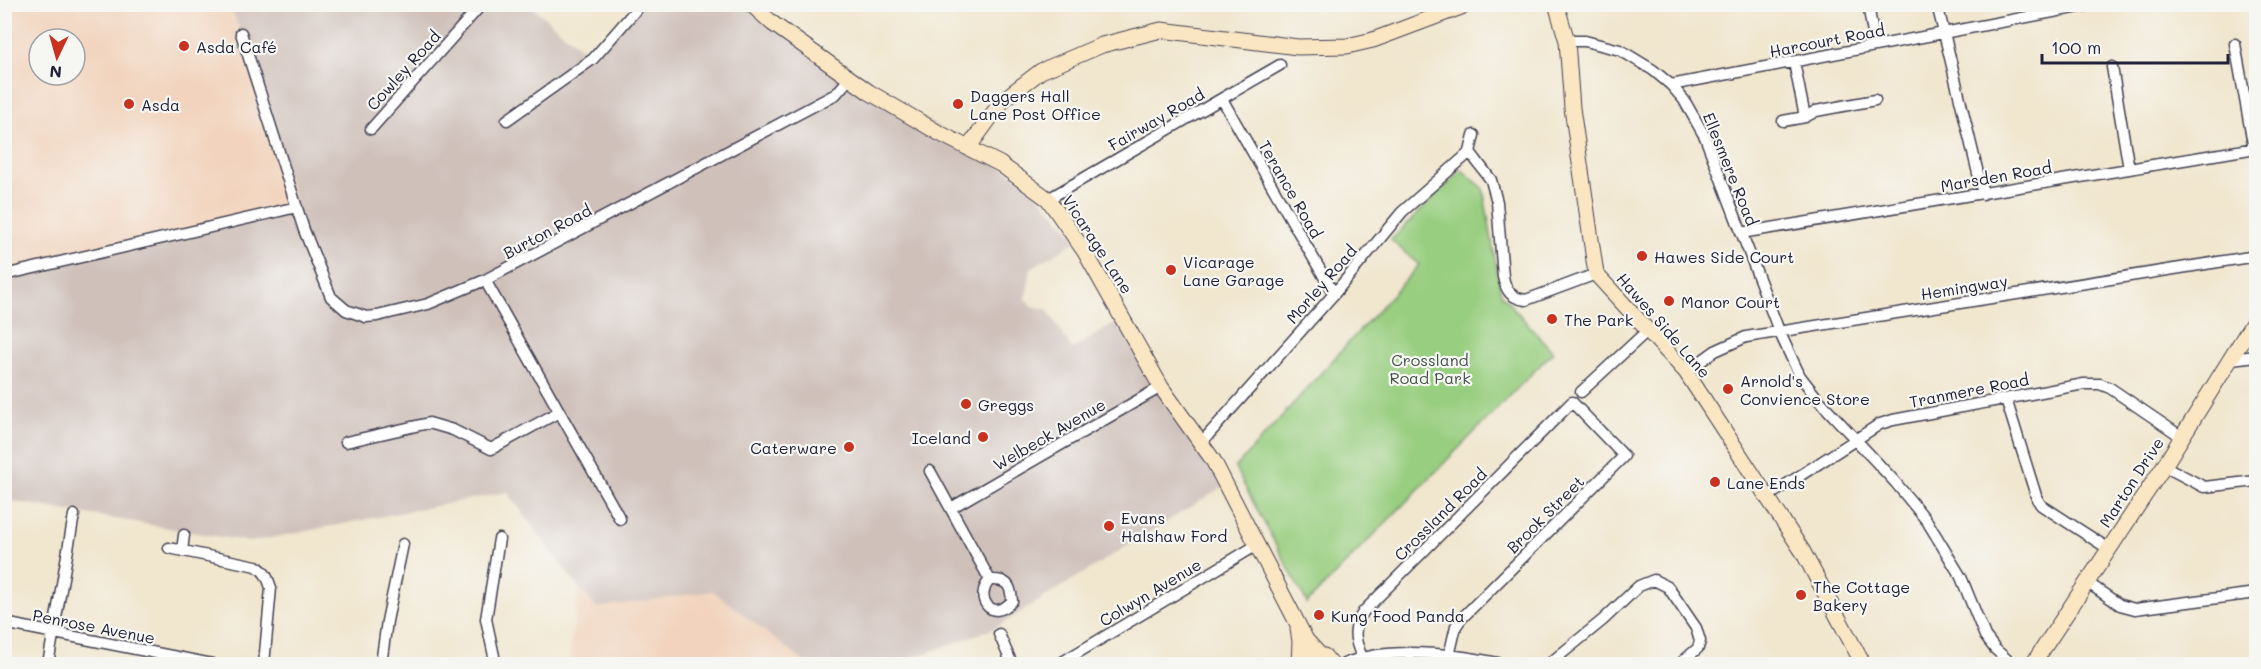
<svg xmlns="http://www.w3.org/2000/svg" width="2261" height="669" font-family="Mali,sans-serif">
  <style>
    .built { fill: #f2d4be; fill-rule: evenodd }
    .industrial { fill: #cfc0ba }
    .green { fill: #98ce7f; stroke: #5d785d; stroke-width: 1.5 }
    .lines { fill: none; stroke-linecap: round; stroke-linejoin: round }
    .street-casing { stroke: #413f51; stroke-width: 13 }
    .secondary-casing { stroke: #413f51; stroke-width: 17 }
    .street { stroke: #fff; stroke-width: 10 }
    .secondary { stroke: #fbe6c4; stroke-width: 15 }
    .poi-dot { fill: #c8321e; stroke: #f6f6f2; stroke-width: 2 }
    .labels { text-anchor: middle; dominant-baseline: central; stroke-width: 4.5; stroke-linejoin: round; paint-order: stroke }
    .street-label { font-size: 16px; fill: #22223b; stroke: #f6f6f2 }
    .poi-label { font-size: 16px; fill: #22223b; stroke: #f6f6f2; text-anchor: start }
    .park-label { font-size: 16px; fill: #45564f; stroke: #f6f6f2 }
  </style>
  <rect width="100%" height="100%" fill="#f6f6f2"/>
  <filter id="ink" filterUnits="userSpaceOnUse"><feTurbulence type="fractalNoise" baseFrequency=".0167" numOctaves="2"/><feDisplacementMap in="SourceGraphic" scale="12" xChannelSelector="R" yChannelSelector="G"/><feConvolveMatrix kernelMatrix="1 2 1 2 8 2 1 2 1" color-interpolation-filters="sRGB"/></filter>
  <filter id="wash" filterUnits="userSpaceOnUse"><feTurbulence type="fractalNoise" baseFrequency=".008" numOctaves="4" result="noise"/><feDisplacementMap in="SourceGraphic" scale="24" xChannelSelector="R" yChannelSelector="G"/><feGaussianBlur stdDeviation="1.35" result="paint"/><feColorMatrix in="noise" values="0 0 0 0 0 0 0 0 0 0 0 0 0 0 0 0 0 1.4 0 .05"/><feComposite in="paint" operator="in"/></filter>
  <g filter="url(#wash)">
    <rect width="100%" height="100%" fill="#f1e6ce"/>
    <path class="built" d="M4 5H230L241 33 297 207 5 275ZM39 39H75V75H39Z
      M579 588 598 608 714 590 807 664H568Z"/>
    <path class="industrial" d="M230 5H530L593 58 641 5H751L772 23 1029 184 1078 240 1031 268 1026 299 1031 306 1047 309 1072 349 1124 318 1226 485 995 628 896 664H807L713 591 597 608 579 588 507 492 250 542 5 500 4 275 297 207 241 33Z"/>
    <path class="green" d="M1462 170 1483 188 1501 294 1553 352 1307 603 1235 468 1419 265 1391 240Z"/>
  </g>
  <g filter="url(#ink)">
    <g class="lines">
      <defs>
        <path id="street" d="M1435 4 1437 17
          M1868 4 1875 46
          M1937 4 1983 194
          M241 33 304 230 331 297 346 310 366 317 377 316 428 304 485 280 836 94 849 79
          M1567 41H1585L1620 50 1653 70 1671 85 1684 100 1705 137 1779 331 1800 376 1817 398 1895 482 1927 521 1961 577 1985 636 1995 649 2012 664
          M2235 44 2254 149
          M1794 62 1805 117
          M2112 67 2129 169
          M1671 85 2095 4
          M1222 99 1334 294
          M507 120 593 59 641 4
          M1783 121 1805 117 1816 111 1875 100
          M371 129 482 4
          M1474 135 1470 152 1491 180 1497 202 1503 277C1506 291 1511 298 1526 300L1596 274
          M1048 199 1280 65
          M1741 233 2256 148
          M4 275 297 207
          M485 280 620 519
          M2231 359 2256 356
          M1686 372 1715 351 1746 337 2256 256
          M1581 392 1647 331
          M2006 399 2037 499 2041 505 2109 549
          M346 442 429 423 453 430 491 449 559 412
          M1201 443 1334 294 1402 212 1470 152
          M2164 466 2204 487 2256 481
          M930 471 990 580C1006 579 1011 584 1012 601 992 624 973 597 990 580
          M1767 497 1880 424 1893 420 2084 384H2100L2110 388 2182 437
          M951 508 1161 387
          M169 548 256 566C265 571 268 578 271 588L264 664
          M182 551 184 535
          M2088 583 2120 605 2135 609 2256 593
          M4 623 212 664
          M999 634 1012 664
          M1362 657C1354 639 1352 628 1364 611L1572 402 1624 456 1461 619 1456 626 1449 656
          M48 664 74 515
          M381 664 387 621 403 544
          M493 664 494 656 486 619 499 539
          M1059 664 1257 545
          M1344 664C1390 645 1455 654 1503 664
          M1549 664 1603 620 1639 586 1654 580 1668 587 1696 628 1700 641 1698 648 1680 664"/>
        <path id="secondary" d="M751 4 772 23 869 92 939 133 1000 164 1048 199 1085 252 1161 387 1213 460 1306 640 1319 654
          M1556 4 1567 41 1572 108 1596 274 1686 372 1803 552 1863 664
          M968 148 1003 100 1041 71 1102 45 1161 30 1298 47 1347 46 1373 40 1469 4
          M1298 629 1300 641 1299 664
          M1310 655 1324 656 1331 664
          M2033 664 2164 466 2256 318"/>
      </defs>
      <use href="#street" class="street-casing"/>
      <use href="#secondary" class="secondary-casing"/>
      <use href="#street" class="street"/>
      <use href="#secondary" class="secondary"/>
    </g>
  </g>
  <g class="poi-dot">
    <circle cx="184" cy="46" r="6"/>
    <circle cx="129" cy="104" r="6"/>
    <circle cx="958" cy="104" r="6"/>
    <circle cx="1642" cy="256" r="6"/>
    <circle cx="1171" cy="270" r="6"/>
    <circle cx="1669" cy="301" r="6"/>
    <circle cx="1552" cy="319" r="6"/>
    <circle cx="1728" cy="389" r="6"/>
    <circle cx="966" cy="404" r="6"/>
    <circle cx="983" cy="437" r="6"/>
    <circle cx="849" cy="447" r="6"/>
    <circle cx="1715" cy="482" r="6"/>
    <circle cx="1109" cy="526" r="6"/>
    <circle cx="1801" cy="595" r="6"/>
    <circle cx="1319" cy="615" r="6"/>
  </g>
  <g class="labels">
    <g class="street-label">
      <text transform="translate(1827 40) rotate(-11)">Harcourt Road</text>
      <text transform="translate(403 70) rotate(-48)">Cowley Road</text>
      <text transform="translate(1156 119) rotate(-30)">Fairway Road</text>
      <text transform="translate(1731 169) rotate(68)">Ellesmere Road</text>
      <text transform="translate(1996 176) rotate(-10)">Marsden Road</text>
      <text transform="translate(1291 189) rotate(60)">Terance Road</text>
      <text transform="translate(547 231) rotate(-28)">Burton Road</text>
      <text transform="translate(1098 244) rotate(57)">Vicarage Lane</text>
      <text transform="translate(1321 284) rotate(-49)">Morley Road</text>
      <text transform="translate(1964 287) rotate(-9)">Hemingway</text>
      <text transform="translate(1664 325) rotate(49)">Hawes Side Lane</text>
      <text transform="translate(1969 390) rotate(-11)">Tranmere Road</text>
      <text transform="translate(1049 434) rotate(-30)">Welbeck Avenue</text>
      <text transform="translate(2131 482) rotate(-57)">Marton Drive</text>
      <text transform="translate(1440 514) rotate(-45)">Crossland Road</text>
      <text transform="translate(1545 514) rotate(-45)">Brook Street</text>
      <text transform="translate(1150 592) rotate(-31)">Colwyn Avenue</text>
      <text transform="translate(94 626) rotate(11)">Penrose Avenue</text>
    </g>
    <g class="poi-label">
      <text x="196" y="46">Asda Café</text>
      <text x="970" y="95">Daggers Hall<tspan x="970" dy="18">Lane Post Office</tspan></text>
      <text x="141" y="104">Asda</text>
      <text x="1654" y="256">Hawes Side Court</text>
      <text x="1183" y="261">Vicarage<tspan x="1183" dy="18">Lane Garage</tspan></text>
      <text x="1681" y="301">Manor Court</text>
      <text x="1564" y="319">The Park</text>
      <text x="1740" y="380">Arnold's<tspan x="1740" dy="18">Convience Store</tspan></text>
      <text x="978" y="404">Greggs</text>
      <text x="971" y="437" text-anchor="end">Iceland</text>
      <text x="837" y="447" text-anchor="end">Caterware</text>
      <text x="1727" y="482">Lane Ends</text>
      <text x="1121" y="517">Evans<tspan x="1121" dy="18">Halshaw Ford</tspan></text>
      <text x="1813" y="586">The Cottage<tspan x="1813" dy="18">Bakery</tspan></text>
      <text x="1331" y="615">Kung Food Panda</text>
    </g>
    <g class="park-label">
      <text x="1430" y="359">Crossland<tspan x="1430" dy="18">Road Park</tspan></text>
    </g>
  </g>
  <rect width="2261" height="669" fill="none" stroke="#f6f6f2" stroke-width="24"/>
  <g transform="translate(57 57) rotate(185)"><circle r="28" fill="#f6f6f2" stroke="#a1a1a9" stroke-width="1.5"/>
  <path d="M0-4.5L10 22L0 15L-10 22Z" fill="#c8321e"/>
  <text y="-9" font-size="16" font-weight="bold" text-anchor="middle" fill="#22223b">N</text>
  </g>
  <path d="M2042 54v9h186v-9" fill="none" stroke="#22223b" stroke-width="3"/>
  <text x="2051" y="54" font-size="18" fill="#22223b" stroke="#f6f6f2" stroke-width="4.5" paint-order="stroke">100 m</text>
</svg>
